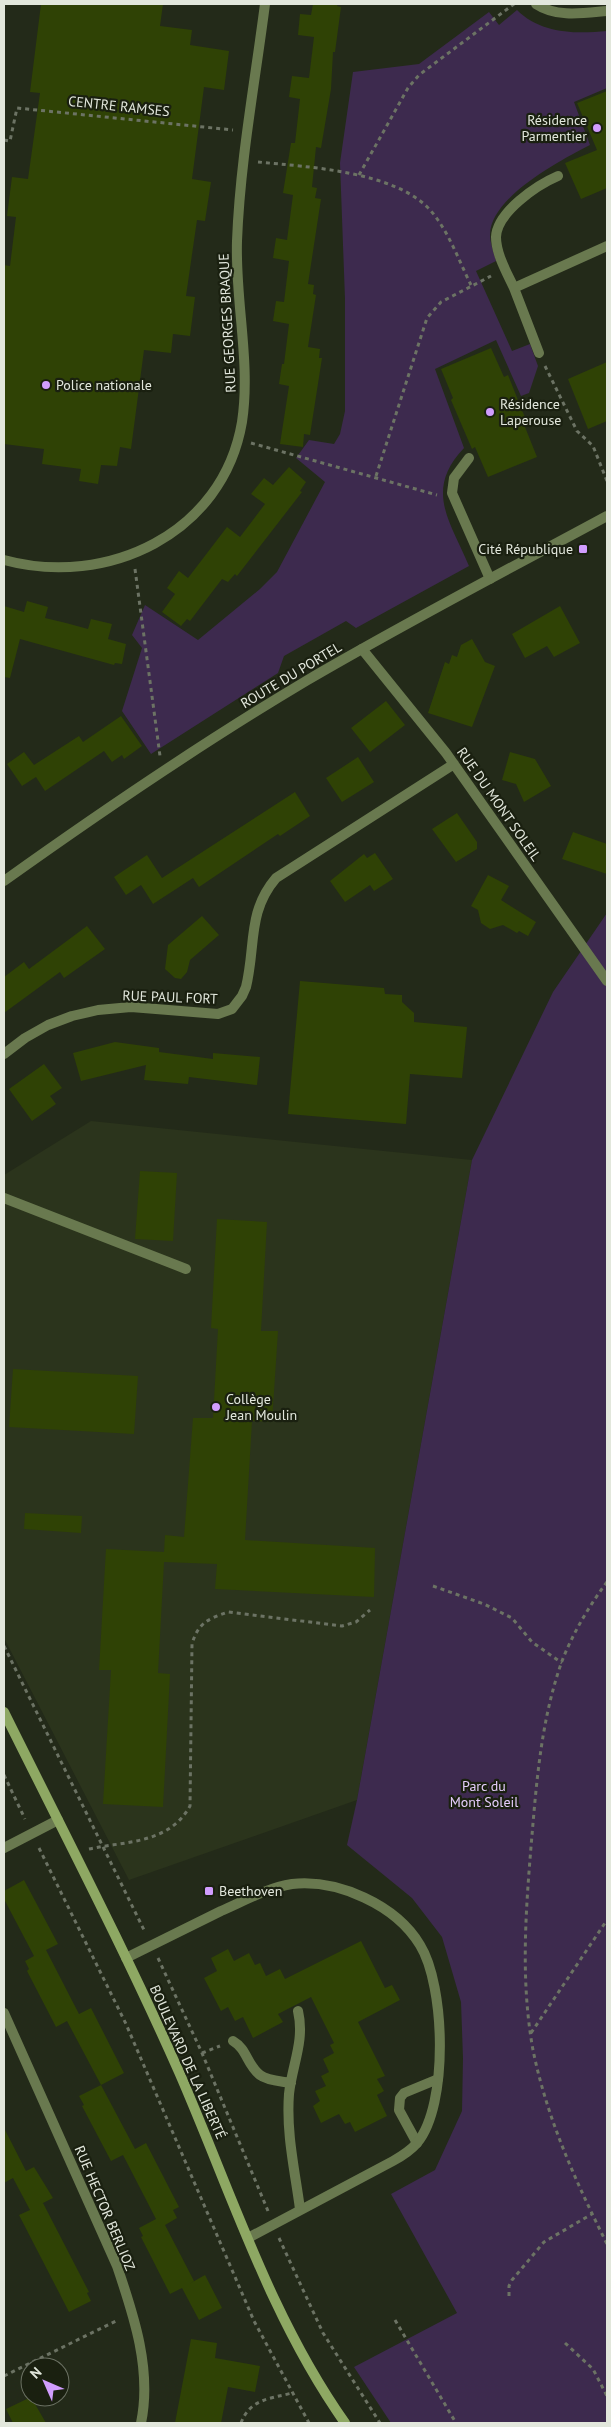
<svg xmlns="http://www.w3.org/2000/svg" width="611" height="2427" font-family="'PT Sans',sans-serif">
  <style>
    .built { fill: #2b341c }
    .green { fill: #3d2a4e }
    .building { fill: #2f4205 }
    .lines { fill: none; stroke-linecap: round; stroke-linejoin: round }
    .path { stroke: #6c7364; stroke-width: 3; stroke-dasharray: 4 4; stroke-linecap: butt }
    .service { stroke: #69794f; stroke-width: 10 }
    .minor { stroke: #69794f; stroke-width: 10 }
    .tertiary { stroke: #69794f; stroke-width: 10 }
    .secondary { stroke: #8ea863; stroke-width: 10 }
    .poi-dot { fill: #d19dfe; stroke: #1a2010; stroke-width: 2 }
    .labels { text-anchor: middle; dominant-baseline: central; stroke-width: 4.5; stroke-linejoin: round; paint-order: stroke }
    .street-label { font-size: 14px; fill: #e2e7dc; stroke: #1a2010 }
    .poi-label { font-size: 14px; fill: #e2e7dc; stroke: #1a2010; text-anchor: start }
    .park-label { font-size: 14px; fill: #e4ccfb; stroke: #1a2010 }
  </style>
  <rect width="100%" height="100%" fill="#232a19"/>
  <path class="built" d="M91 1121 472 1160 357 1800 129 1880 4 1638V1175Z"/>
  <path class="green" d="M517 10C541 34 576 34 607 31V88L574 102 590 145C561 160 490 197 490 235 490 243 494 253 496 261L476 271 512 351 530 344 538 366 529 393 521 396 496 340 435 369 464 448C424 490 450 521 469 566L356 628 346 621 284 656 278 673 151 754 122 711 142 648 132 635 145 605 198 640 260 589 277 572 325 482 296 458 309 440 334 444 340 434 345 411V299L340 163 353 72 419 64 489 12 499 25Z
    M607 913V2423H391L354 2367 457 2313 391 2194 435 2170 462 2111 463 2058 461 2002 442 1937 412 1898 347 1845 357 1800 472 1160 553 992Z"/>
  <path class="building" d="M41 4H163L160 26 192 30 190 45 229 51 224 90 204 87 192 179 211 182 205 221 197 220 186 296 195 297 190 336 173 334 171 353 144 350 131 449 120 447 117 466 101 465 98 484 79 481 81 469 42 464 44 449 4 444V265L10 266 16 217 7 216 12 177 28 179 40 93 30 92Z
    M313 4H338L337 6 341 7 335 52H333L331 89 321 148 316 147 312 187 317 188 315 198 321 199 308 284 314 285 313 294 316 295 308 347 320 349 319 358H322L310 435 304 434 303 447 280 444 289 386 279 384 282 364H284L289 324 273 321 276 301 284 302 289 261 273 258 276 238 287 240 293 195 283 193 291 143H295L300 99 289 97 292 76 309 78 314 37 298 35 300 14 311 15Z
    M607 91V188L581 199 565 163 597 150 577 103Z
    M491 348 504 377 508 375 528 425 525 427 537 457 488 477 475 447 472 449 451 400 453 398 441 369Z
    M607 362V421L588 429 568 379Z
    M289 467 306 482 300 491 302 492 237 576 235 574 228 582 222 579 190 621 187 619 181 626 162 612 175 594 167 588 179 571 188 578 227 527 240 537 265 504 251 494 264 478 273 485Z
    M27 601 48 607 45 618 66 623 88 629 91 619 112 624 108 639 126 644 122 664 115 663 114 665 20 639 10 678 4 677V606L24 612Z
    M560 606 580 643 554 657 547 646 525 658 512 634Z
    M472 639 485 662 495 666 472 727 428 713 445 662 449 664 452 655 457 657 461 645Z
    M386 701 405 725 370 752 351 728Z
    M121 716 142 746 124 759 122 755 112 762 104 751 45 791 36 777 22 786 7 764 24 752 34 765 79 736 83 742Z
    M510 752 535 759 551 786 524 802 516 784 502 780Z
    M358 757 374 782 342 802 326 778Z
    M295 792 310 816 280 836 278 834 199 887 193 878 153 904 141 885 126 895 114 877 147 855 162 878Z
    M457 813 477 842V849L456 862 432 829Z
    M573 832 607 844V874L562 859Z
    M375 853 393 879 374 891 370 885 345 902 330 881 364 854 367 858Z
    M488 875 509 886 501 900 536 922 528 936 519 931 517 933 503 925 490 929 481 923 478 910 471 906Z
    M202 916 219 935 190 960 187 972 181 979 175 978 165 969 168 945Z
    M87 926 105 949 64 978 60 972 4 1013V977L24 962 29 969Z
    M300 981 384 988 385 994 402 995V1002L414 1013V1022L467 1027 462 1078 410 1074 406 1124 288 1114Z
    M115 1042 159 1048V1052L213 1059V1053L260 1057 257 1085 189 1077 188 1084 144 1080 146 1065 81 1081 73 1053Z
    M44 1064 62 1088 50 1096 56 1104 32 1121 9 1089Z
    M140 1171 177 1173 173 1241 135 1239Z
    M217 1219 267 1222 261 1331H278L272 1422 252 1421 245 1540 375 1548 374 1597 215 1589 217 1564 164 1562 158 1673 170 1674 163 1807 103 1804 111 1670H99L106 1549 164 1552 165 1535 184 1537 193 1418H213L218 1329 211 1328Z
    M13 1369 138 1376 134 1434 9 1427Z
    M25 1513 82 1516 81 1533 24 1529Z
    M24 1880 58 1944 46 1950 79 2014 91 2008 124 2073 101 2085 67 2021 56 2027 27 1971 29 1969 25 1961 34 1956 4 1899V1891Z
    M361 1941 385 1988 392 1985 400 2000 358 2022 385 2076 377 2079 384 2091 377 2095 387 2116 355 2132 350 2122 345 2124 339 2114 321 2123 313 2106 320 2101 315 2091 326 2086 321 2076 329 2072 323 2059 334 2053 330 2045 334 2043 311 1997 278 2014 283 2022 253 2038 243 2017 235 2021 228 2007 221 2011 204 1978 217 1971 211 1958 228 1949 234 1961 249 1953 255 1965 260 1963 266 1976 280 1969 285 1979Z
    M101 2085 135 2149 146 2143 179 2207 173 2210 177 2218 165 2225 194 2281 189 2284 205 2275 222 2308 199 2320 182 2288 170 2294 141 2237 143 2236 139 2228 156 2219 123 2155 111 2161 82 2106 84 2105 79 2096Z
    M4 2128 26 2171 34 2167 53 2198 35 2207 43 2203 89 2292 87 2293 91 2301 69 2312 19 2215 30 2210 13 2178 4 2183Z
    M191 2339 217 2343 215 2358 260 2366 255 2392 228 2387 221 2423H175Z
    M31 2397 46 2423H13L6 2409Z"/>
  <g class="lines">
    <path class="path" d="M4 140 10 141 17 108 233 130
      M258 162C308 167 396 171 431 211 449 232 459 261 471 285
      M359 175 408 88 419 75 514 4
      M545 366 577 431 593 446 607 481
      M251 443 437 495
      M376 476 427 318 441 302 491 276
      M135 569 160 756
      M607 1582C589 1606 573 1633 562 1661 542 1717 537 1776 532 1835 526 1907 520 1979 533 2050 547 2119 576 2182 607 2244
      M433 1586 484 1604 512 1618 532 1642 562 1663
      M4 1646 145 1932
      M4 1775 25 1819
      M39 1848 126 2024 254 2321 309 2423
      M89 1849C126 1841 169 1844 190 1806L192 1644C198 1623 208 1619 228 1612L342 1626 356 1622 370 1610
      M158 1958 202 2053 268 2211
      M531 2033 607 1920
      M202 2053 220 2046
      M279 2238 323 2333 380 2423
      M509 2296V2286L512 2280 544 2242 592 2214
      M395 2320 456 2423
      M565 2343 593 2369 607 2396
      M4 2376 118 2320
      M241 2423C250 2399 269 2399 292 2393"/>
    <path class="service" d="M514 288C507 273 496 254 496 237 497 212 537 185 558 176
      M539 353 514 288 607 246
      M469 458 454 478 452 493 490 579
      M4 1198 186 1269
      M298 2011C305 2041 292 2065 289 2094 286 2133 295 2171 300 2209
      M233 2041C247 2049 247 2065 260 2075 268 2081 281 2081 291 2083
      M417 2143 399 2110 400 2098 404 2093 438 2079"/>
    <path class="minor" d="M536 4C557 18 584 13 607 11
      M4 560C107 588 223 534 242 422 251 363 235 301 237 241 240 162 255 82 265 4
      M362 649 446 753 607 981
      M4 1054 25 1038 48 1025 72 1016 98 1010 131 1007 218 1014 232 1009 242 996 246 987C256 946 247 912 276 878L454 764
      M4 1848 58 1820
      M126 1958C158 1942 189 1927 221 1911 244 1901 267 1888 292 1884 338 1879 396 1905 420 1945 445 1985 449 2105 417 2143 411 2150 402 2156 393 2161L248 2238
      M4 2013 117 2266C134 2316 152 2370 141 2423"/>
    <path class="tertiary" d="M4 881C102 811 202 743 306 681 405 623 507 570 607 516"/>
    <path class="secondary" d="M4 1712C63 1831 125 1950 179 2072 231 2191 270 2317 345 2423"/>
  </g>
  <g class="poi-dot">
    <circle cx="597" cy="128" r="5"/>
    <circle cx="46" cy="385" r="5"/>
    <circle cx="490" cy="412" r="5"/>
    <rect x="578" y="544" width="10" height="10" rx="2.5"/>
    <circle cx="216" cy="1407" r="5"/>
    <rect x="204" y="1886" width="10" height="10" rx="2.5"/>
  </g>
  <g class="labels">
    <g class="street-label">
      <text transform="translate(119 106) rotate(6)">CENTRE RAMSES</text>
      <text transform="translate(227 323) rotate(-93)">RUE GEORGES BRAQUE</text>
      <text transform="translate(291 675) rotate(-31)">ROUTE DU PORTEL</text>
      <text transform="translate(499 804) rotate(55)">RUE DU MONT SOLEIL</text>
      <text transform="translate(170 997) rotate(2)">RUE PAUL FORT</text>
      <text transform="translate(188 2062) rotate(66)">BOULEVARD DE LA LIBERTÉ</text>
      <text transform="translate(105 2208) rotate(67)">RUE HECTOR BERLIOZ</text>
    </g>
    <g class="poi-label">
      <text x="587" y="120" text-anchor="end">Résidence<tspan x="587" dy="16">Parmentier</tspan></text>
      <text x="56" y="385">Police nationale</text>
      <text x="500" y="404">Résidence<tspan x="500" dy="16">Laperouse</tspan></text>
      <text x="573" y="549" text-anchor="end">Cité République</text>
      <text x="226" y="1399">Collège<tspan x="226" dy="16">Jean Moulin</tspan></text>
      <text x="219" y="1891">Beethoven</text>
    </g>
    <g class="park-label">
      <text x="484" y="1786">Parc du<tspan x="484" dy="16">Mont Soleil</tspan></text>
    </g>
  </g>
  <rect width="611" height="2427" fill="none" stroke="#e2e7dc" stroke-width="10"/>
  <g transform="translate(45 2382) rotate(315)"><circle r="24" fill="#1a2010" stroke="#6a7062"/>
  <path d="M0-4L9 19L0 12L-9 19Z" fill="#d19dfe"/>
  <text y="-8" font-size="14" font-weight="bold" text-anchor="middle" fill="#e2e7dc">N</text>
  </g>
</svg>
